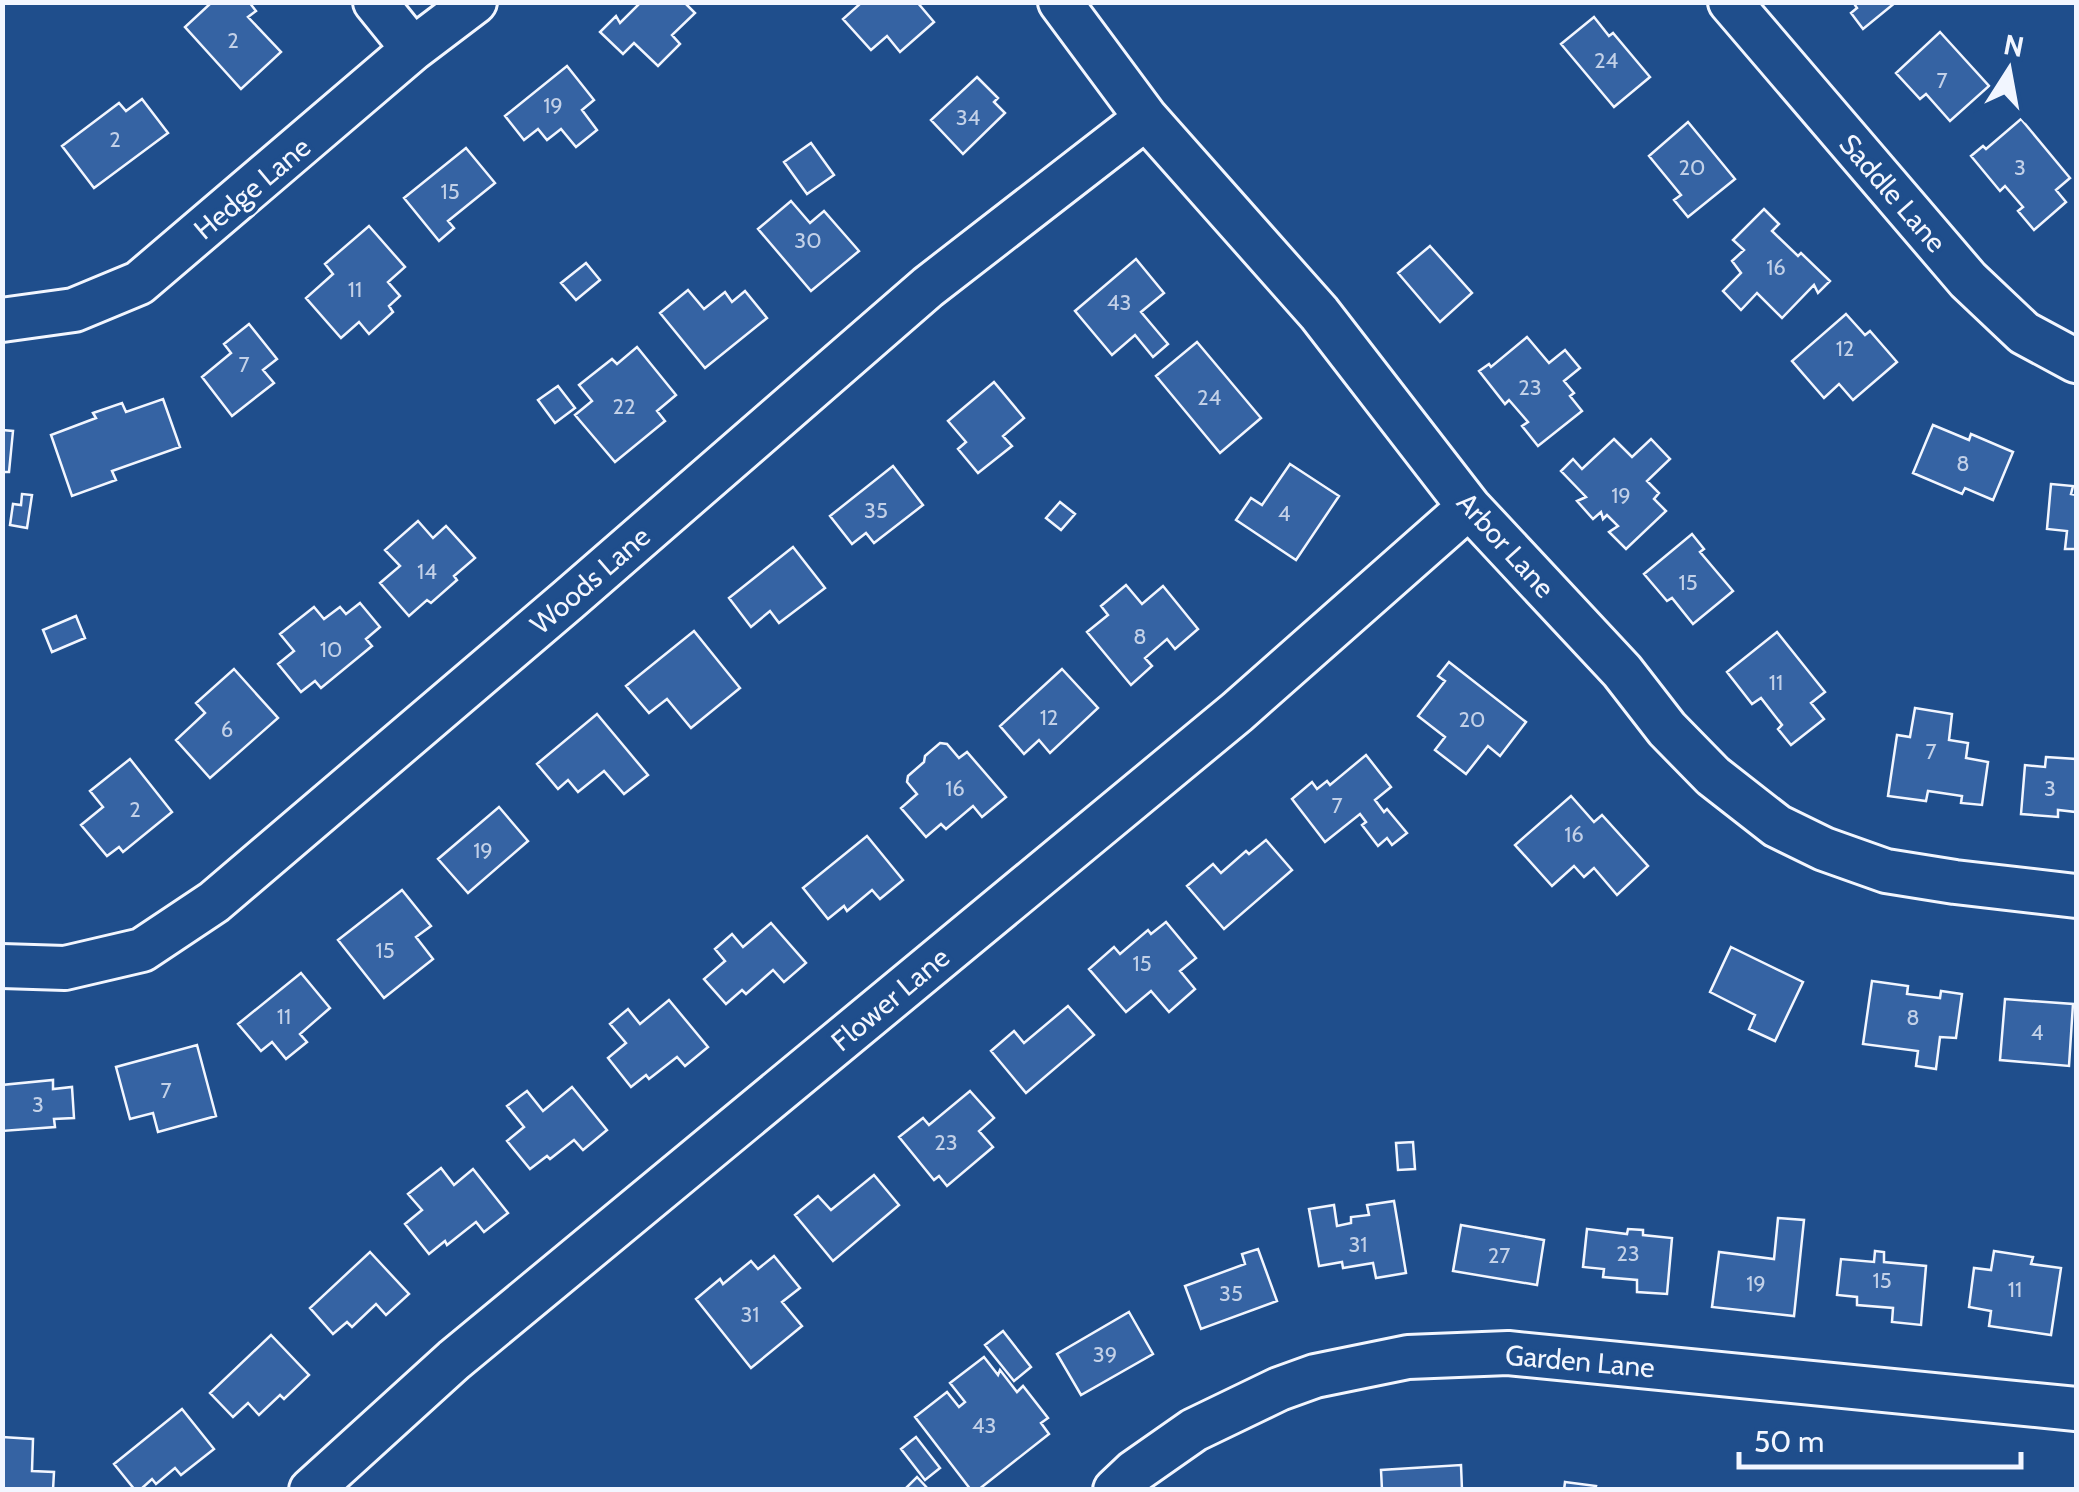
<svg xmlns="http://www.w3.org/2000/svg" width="2079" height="1492" font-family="Cabin,sans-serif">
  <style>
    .building { fill: #3563a3; stroke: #f2f6ff; stroke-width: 2.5 }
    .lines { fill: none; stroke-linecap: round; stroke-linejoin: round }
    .minor-casing { stroke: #f2f6ff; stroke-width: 48 }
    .minor { stroke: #1f4e8c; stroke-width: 42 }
    .labels { text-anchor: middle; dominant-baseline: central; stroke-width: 8; stroke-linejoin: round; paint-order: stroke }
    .number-label { font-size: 22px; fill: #c3d1e8 }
    .street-label { font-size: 28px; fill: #f2f6ff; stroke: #1f4e8c }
  </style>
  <rect width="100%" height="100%" fill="#1f4e8c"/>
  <path class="building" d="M212 2H249L256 11 248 17 281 52 241 89 185 27Z
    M641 2H684L695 13 672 35 680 44 658 66 634 43 623 54 600 32 616 16 620 23Z
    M862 2H917L934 22 900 52 887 36 871 50 843 19Z
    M1853 2H1896L1863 29 1851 13 1857 8Z
    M1594 17 1609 36 1613 33 1650 77 1614 107 1561 44Z
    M1940 32 1989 86 1950 121 1926 94 1920 99 1896 73Z
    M567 66 594 100 582 110 597 130 576 147 561 129 547 140 538 129 524 140 505 116Z
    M977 77 998 98 994 102 1005 113 963 154 931 120Z
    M142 99 168 133 94 188 62 146 119 103 126 111Z
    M2021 119 2070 178 2056 190 2066 202 2034 230 2018 211 2023 207 2005 186 2000 191 1971 156 1983 146 1986 149Z
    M1688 122 1735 179 1688 217 1674 200 1681 195 1649 156Z
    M811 143 834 175 807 194 784 162Z
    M466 148 495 183 448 221 454 228 439 241 404 198Z
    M791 201 810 223 824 211 859 251 811 291 758 229Z
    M1764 209 1779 224 1772 231 1798 256 1801 253 1830 281 1818 293 1814 285 1782 318 1757 293 1741 310 1723 291 1741 273 1732 261 1744 250 1733 240Z
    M369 226 405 267 388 282 400 296 389 306 393 312 369 334 359 322 341 338 306 298 333 274 325 264Z
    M1430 246 1472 293 1440 322 1398 273Z
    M1136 259 1164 293 1141 312 1168 344 1153 357 1135 335 1112 355 1075 311Z
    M586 263 600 280 576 300 561 283Z
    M688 290 704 309 725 292 732 302 745 291 767 318 705 368 660 313Z
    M1846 314 1865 335 1870 331 1897 362 1853 400 1839 384 1824 398 1792 361Z
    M249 324 277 359 263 370 274 383 232 416 202 377 231 353 224 344Z
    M1527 337 1549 363 1565 350 1580 368 1564 381 1574 393 1570 396 1582 411 1538 446 1522 426 1528 422 1509 400 1505 404 1479 371 1489 364 1491 367Z
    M1197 342 1261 418 1220 453 1156 376Z
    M637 347 676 395 657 411 665 421 615 462 575 415 592 401 579 385 612 359 617 364Z
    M994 382 1024 418 1003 436 1012 446 978 473 958 449 966 442 948 421Z
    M558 386 575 408 555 423 538 400Z
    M163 399 180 447 112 471 116 480 72 496 51 435 96 418 93 413 122 403 126 412Z
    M1933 425 1969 440 1971 434 2013 452 1993 500 1965 488 1962 494 1913 473Z
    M2 430 13 431 9 472H2Z
    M1614 439 1632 457 1651 439 1670 459 1647 481 1659 493 1654 499 1666 511 1626 549 1609 532 1618 526 1607 515 1603 519 1601 512 1593 519 1577 501 1586 497 1561 471 1573 459 1582 469Z
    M1290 464 1339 496 1296 560 1236 520 1251 498 1262 505Z
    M893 466 923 505 874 543 866 533 852 544 830 516Z
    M2051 484 2073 486 2071 494 2076 495V549H2065L2067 531 2047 529Z
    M22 494 32 495 27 528 10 525 13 504 21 505Z
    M1060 502 1075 514 1061 530 1046 518Z
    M418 521 433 538 446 526 475 558 454 576 457 580 431 603 427 600 409 616 380 583 400 566 385 550Z
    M1692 534 1704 549 1700 552 1733 591 1693 624 1672 598 1667 601 1644 574Z
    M793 547 825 588 779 623 770 611 751 627 729 598Z
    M1126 585 1142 604 1163 586 1198 629 1175 649 1167 639 1145 658 1152 666 1131 685 1087 632 1108 615 1101 606Z
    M360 603 380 627 366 639 372 646 321 688 315 681 301 692 278 664 294 651 280 634 314 607 324 619 340 607 346 614Z
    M76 616 85 638 52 652 43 630Z
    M694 631 740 688 691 728 667 699 649 713 626 686Z
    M1777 632 1825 692 1811 703 1824 719 1791 745 1778 729 1782 725 1761 698 1752 704 1727 672Z
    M1449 662 1526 722 1500 756 1488 746 1466 774 1435 750 1445 737 1418 716 1445 681 1438 676Z
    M234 669 278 718 210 778 176 740 205 713 196 703Z
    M1062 669 1098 708 1050 753 1039 740 1024 754 1000 726Z
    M1915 708 1952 714 1949 740 1968 743 1966 758 1988 762 1982 805 1961 803 1962 796 1928 791 1926 801 1888 796 1897 735 1910 737Z
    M597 714 648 775 624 794 604 771 578 792 568 780 558 789 537 764Z
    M940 743 947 744 959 758 967 752 1006 797 982 817 973 806 946 829 941 824 926 837 901 808 917 794 907 782 908 776 924 762 925 756Z
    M1366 755 1391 787 1375 800 1384 812 1387 809 1407 833 1392 845 1387 838 1378 846 1362 825 1366 822 1360 814 1325 842 1292 799 1312 782 1317 789 1327 781 1330 785Z
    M2046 757 2076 759V812L2058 810V817L2021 814 2025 765 2045 767Z
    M130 759 172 812 123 852 119 847 107 856 81 825 103 807 90 791Z
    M1571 796 1594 822 1602 815 1648 866 1617 895 1594 868 1584 877 1574 866 1552 886 1515 845Z
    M499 807 528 841 468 893 438 859Z
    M867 836 903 880 880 899 872 890 847 911 844 906 828 919 803 888Z
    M1266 840 1292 870 1224 929 1187 886 1213 864 1221 873 1246 851 1249 854Z
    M402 890 431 926 416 937 433 959 384 998 338 940Z
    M1166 922 1196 958 1180 971 1195 989 1169 1012 1151 991 1126 1012 1089 969 1114 947 1120 954 1148 930 1151 934Z
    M771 923 806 963 784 982 773 970 746 994 742 990 726 1004 704 979 725 961 715 949 732 934 743 947Z
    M1731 947 1803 982 1775 1041 1749 1029 1755 1015 1710 992Z
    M301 973 330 1008 300 1034 307 1042 286 1059 272 1042 261 1051 238 1024Z
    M1872 981 1908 986 1907 994 1940 998 1941 991 1962 994 1956 1038 1940 1037 1936 1069 1916 1066 1918 1051 1863 1044Z
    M2005 999 2073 1004 2069 1066 2000 1060Z
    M669 1000 708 1047 685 1066 677 1057 649 1079 646 1075 631 1087 608 1058 626 1043 610 1024 628 1009 640 1024Z
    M1068 1006 1094 1035 1026 1093 991 1051 1014 1031 1024 1043Z
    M197 1045 216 1116 158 1132 153 1113 130 1119 116 1067Z
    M53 1080V1089L72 1087 74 1118 54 1119 55 1127 2 1131V1085Z
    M572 1087 607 1130 583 1150 574 1140 550 1159 547 1156 530 1169 507 1141 524 1127 507 1106 527 1091 543 1111Z
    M970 1091 994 1118 979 1131 993 1147 947 1186 939 1176 934 1180 899 1137 923 1118 929 1125Z
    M1413 1142 1415 1169 1398 1170 1396 1143Z
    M441 1168 454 1185 473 1169 508 1213 484 1232 476 1222 447 1245 445 1241 429 1254 405 1224 422 1210 408 1194Z
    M874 1175 899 1205 833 1261 795 1215 818 1196 831 1210Z
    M1394 1201 1406 1273 1376 1278 1373 1263 1343 1268 1342 1262 1319 1266 1309 1209 1334 1205 1337 1226 1351 1223V1217L1369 1215 1367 1205Z
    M1778 1218 1804 1220 1794 1316 1712 1307 1719 1252 1774 1259Z
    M1461 1225 1544 1240 1537 1285 1453 1271Z
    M1587 1229 1627 1234 1628 1229 1643 1230V1235L1672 1238 1667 1294 1637 1292V1280L1603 1277 1604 1269 1583 1267Z
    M1258 1249 1277 1301 1201 1329 1185 1286 1245 1264 1242 1254Z
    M1875 1251 1884 1252V1262L1926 1266 1921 1325 1892 1322 1893 1308 1857 1305V1297L1837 1295 1841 1259 1874 1262Z
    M1994 1251 2033 1257 2031 1264 2061 1268 2051 1335 1989 1326 1991 1311 1969 1307 1974 1268 1991 1270Z
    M370 1252 409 1294 386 1315 376 1304 352 1327 347 1322 333 1334 310 1308Z
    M774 1256 800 1288 782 1302 802 1326 751 1368 696 1299 720 1279 723 1284 751 1261 758 1269Z
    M1129 1312 1153 1354 1081 1395 1057 1354Z
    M1003 1331 1031 1367 1014 1381 985 1345Z
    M271 1335 309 1375 284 1399 280 1395 259 1415 248 1403 233 1417 210 1393Z
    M984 1357 998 1375 1000 1370 1017 1392 1023 1386 1048 1418 1041 1423 1049 1434 978 1490H971L915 1417 947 1392 959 1407 965 1402 950 1383Z
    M182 1409 214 1449 181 1475 175 1468 156 1484 152 1479 140 1490H135L114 1464Z
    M2 1437 33 1439 32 1471 54 1472 53 1490H2Z
    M916 1437 940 1468 925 1480 901 1449Z
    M1461 1465 1462 1490H1382L1381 1470Z
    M917 1477 929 1490H904Z
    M1565 1482 1596 1486 1595 1490H1564Z"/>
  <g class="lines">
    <defs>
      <path id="minor" d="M375 2 413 49
        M1060 2 1146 118 1319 313 1469 507 1622 671 1667 729 1713 776 1777 826 1824 849 1886 871 1955 882 2076 896
        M1730 2 1968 280 2024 333 2076 361
        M2 320 74 310 139 283 413 49 475 2
        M2 966 65 968 142 950 214 902 568 600 928 287 1146 118
        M311 1490 454 1360 1237 712 1469 507
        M1115 1490 1134 1472 1194 1430 1279 1389 1315 1376 1408 1357 1508 1353 2076 1409"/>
    </defs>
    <use href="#minor" class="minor-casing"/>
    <use href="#minor" class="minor"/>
  </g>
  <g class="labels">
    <g class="number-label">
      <text x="233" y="40">2</text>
      <text x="1606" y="60">24</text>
      <text x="1942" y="80">7</text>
      <text x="553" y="105">19</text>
      <text x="968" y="117">34</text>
      <text x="115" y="139">2</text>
      <text x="1692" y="167">20</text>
      <text x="2020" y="167">3</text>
      <text x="450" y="191">15</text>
      <text x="808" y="240">30</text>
      <text x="1776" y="267">16</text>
      <text x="355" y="289">11</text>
      <text x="1119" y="302">43</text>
      <text x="1845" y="348">12</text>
      <text x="244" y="364">7</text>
      <text x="1530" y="387">23</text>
      <text x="1209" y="397">24</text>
      <text x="624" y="406">22</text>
      <text x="1963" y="463">8</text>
      <text x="1621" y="495">19</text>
      <text x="876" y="510">35</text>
      <text x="1284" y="513">4</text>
      <text x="427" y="571">14</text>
      <text x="1688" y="582">15</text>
      <text x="1140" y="636">8</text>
      <text x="331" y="649">10</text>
      <text x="1776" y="682">11</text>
      <text x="1049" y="717">12</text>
      <text x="1472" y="719">20</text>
      <text x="227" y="729">6</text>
      <text x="1931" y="751">7</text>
      <text x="955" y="788">16</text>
      <text x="2050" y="788">3</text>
      <text x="1337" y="805">7</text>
      <text x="135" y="809">2</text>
      <text x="1574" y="834">16</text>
      <text x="483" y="850">19</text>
      <text x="385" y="950">15</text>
      <text x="1142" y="963">15</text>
      <text x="284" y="1016">11</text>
      <text x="1913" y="1017">8</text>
      <text x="2037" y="1032">4</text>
      <text x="166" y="1090">7</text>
      <text x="38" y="1104">3</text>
      <text x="946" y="1142">23</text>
      <text x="1358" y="1244">31</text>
      <text x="1628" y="1253">23</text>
      <text x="1499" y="1255">27</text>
      <text x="1882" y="1280">15</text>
      <text x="1756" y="1283">19</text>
      <text x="2015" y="1289">11</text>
      <text x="1231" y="1293">35</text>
      <text x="750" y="1314">31</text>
      <text x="1105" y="1354">39</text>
      <text x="984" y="1425">43</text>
    </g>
    <g class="street-label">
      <text transform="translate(252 188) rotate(-40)">Hedge Lane</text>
      <text transform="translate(1893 193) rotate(49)">Saddle Lane</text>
      <text transform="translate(1506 545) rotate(48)">Arbor Lane</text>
      <text transform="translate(590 580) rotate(-41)">Woods Lane</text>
      <text transform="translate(890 999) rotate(-40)">Flower Lane</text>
      <text transform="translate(1580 1361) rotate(5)">Garden Lane</text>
    </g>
  </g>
  <rect width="2079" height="1492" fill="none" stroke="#f2f6ff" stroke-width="10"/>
  <g transform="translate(2009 70) rotate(11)" stroke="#1f4e8c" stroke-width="8" paint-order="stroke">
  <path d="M0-8L18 38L0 25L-18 38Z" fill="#f2f6ff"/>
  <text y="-15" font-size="28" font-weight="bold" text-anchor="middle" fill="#f2f6ff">N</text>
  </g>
  <path d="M1739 1452v15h282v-15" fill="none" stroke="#f2f6ff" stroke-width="5"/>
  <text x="1754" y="1452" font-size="30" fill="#f2f6ff" stroke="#1f4e8c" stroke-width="8" paint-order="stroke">50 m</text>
</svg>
